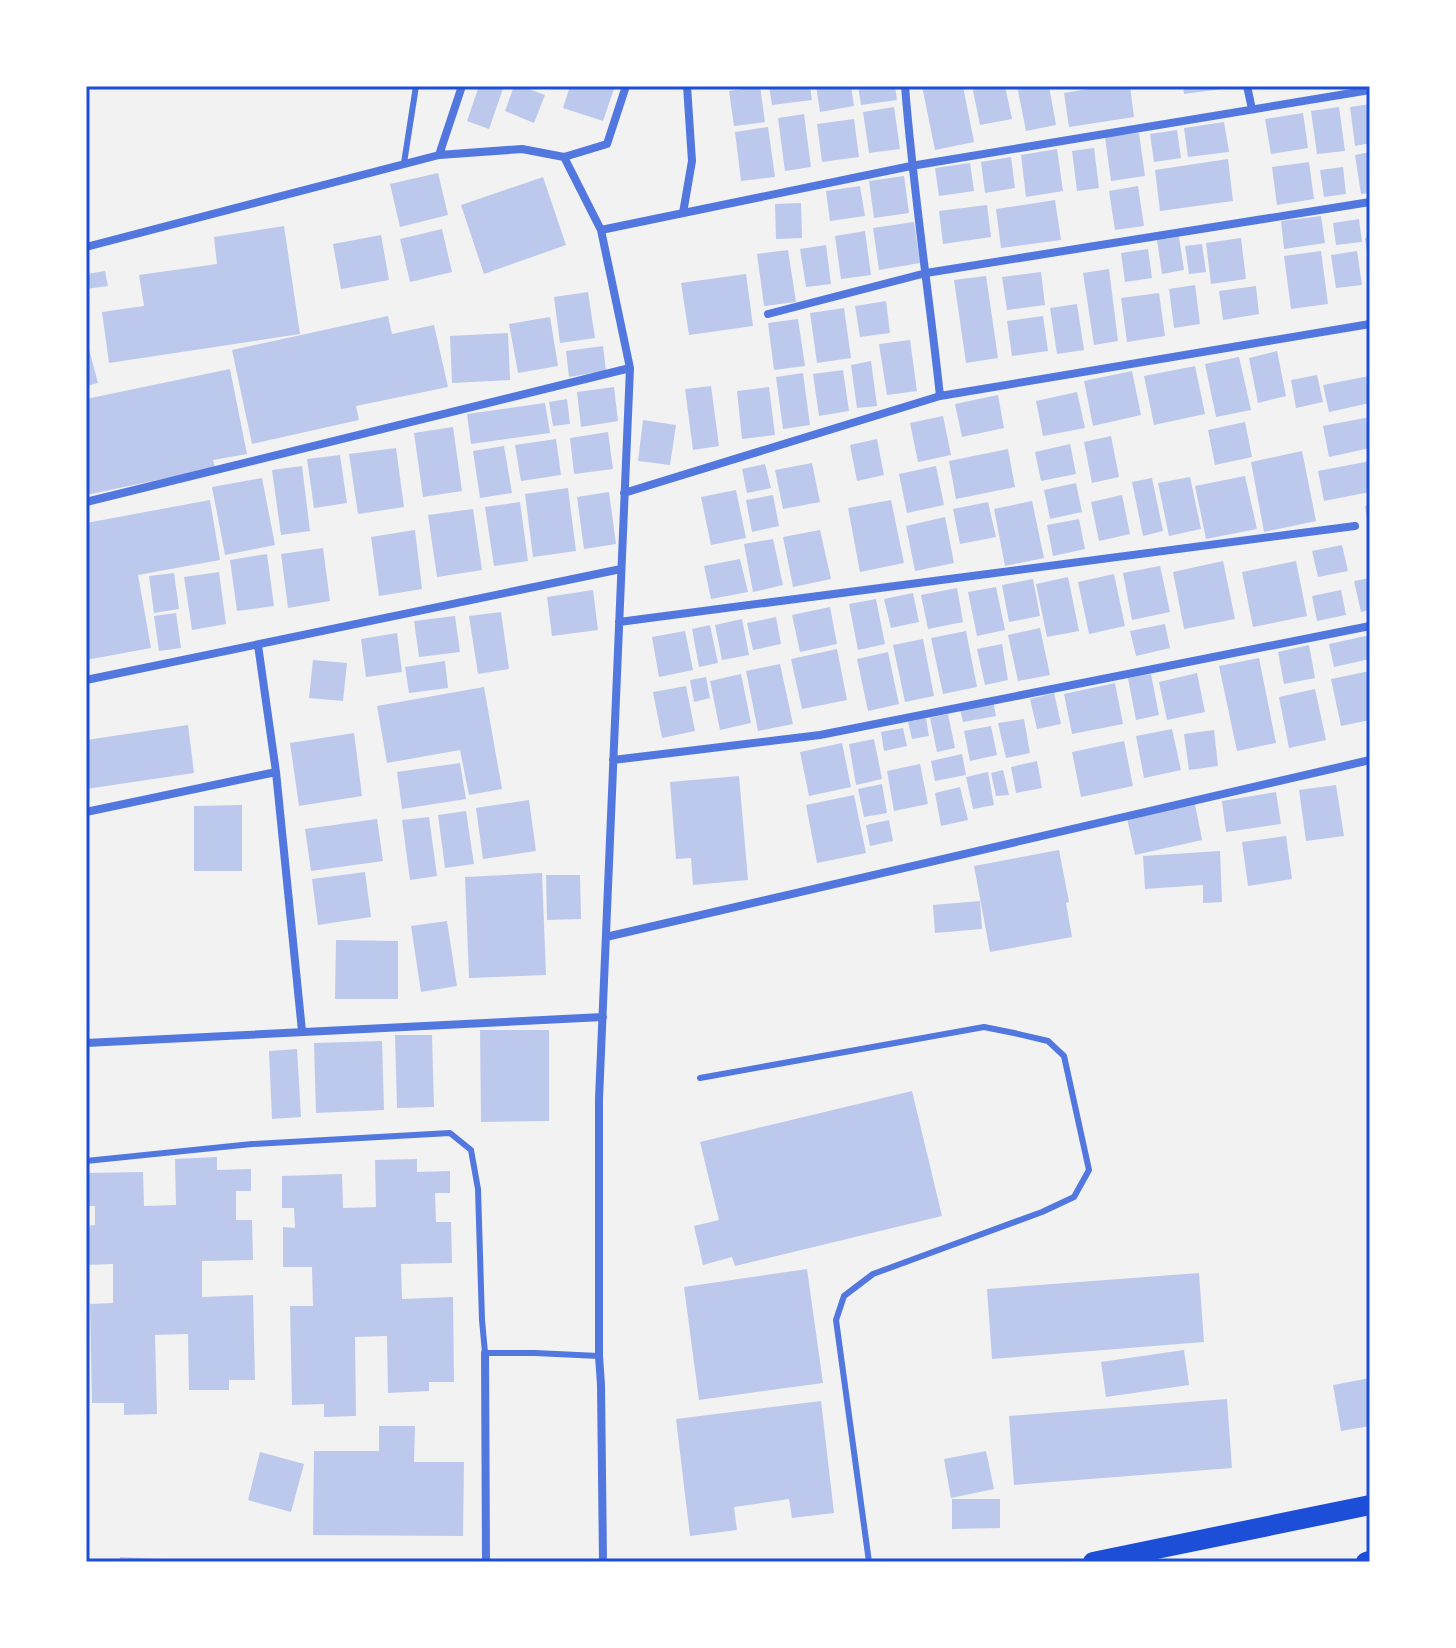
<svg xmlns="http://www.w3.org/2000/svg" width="1456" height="1648" font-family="Spectral,serif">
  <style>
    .building { fill: #bdc9ec }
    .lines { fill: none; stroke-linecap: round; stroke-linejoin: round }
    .service { stroke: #5277de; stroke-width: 6 }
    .minor { stroke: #5277de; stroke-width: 8 }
    .primary { stroke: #1d4ed8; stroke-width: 20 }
    .neatline { fill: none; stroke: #1d4ed8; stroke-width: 3 }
  </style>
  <rect width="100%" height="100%" fill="#f2f2f2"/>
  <path class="building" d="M479 86H504L489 129 467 121Z
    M514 86H521L545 95 534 123 505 111Z
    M570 86H615L603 121 563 108Z
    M760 86 765 122 734 126 729 91Z
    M769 86H810L812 100 772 105Z
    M816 86H851L854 106 820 112Z
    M858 86H895L897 100 861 105Z
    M922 86H963L974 142 935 150Z
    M972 86H1005L1012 119 980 125Z
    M1017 86H1049L1056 125 1026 131Z
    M1107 86H1130L1134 117 1069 127 1064 93Z
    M1183 86H1230V88L1184 94Z
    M1370 104V143L1355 146 1350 107Z
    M894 107 900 149 869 153 863 112Z
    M1339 107 1345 151 1317 154 1311 111Z
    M1303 113 1308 148 1271 154 1265 119Z
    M804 114 811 167 785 171 778 118Z
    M854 119 859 157 822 162 817 124Z
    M1224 122 1229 152 1188 157 1184 128Z
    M768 127 775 177 741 181 735 132Z
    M1177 130 1181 158 1154 162 1150 134Z
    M1139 133 1145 176 1111 181 1105 137Z
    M1094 148 1099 188 1077 191 1072 151Z
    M1057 149 1063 191 1026 197 1021 155Z
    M1370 152V193L1361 194 1355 155Z
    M1011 157 1015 188 985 193 981 162Z
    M1228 159 1233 201 1160 211 1155 170Z
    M1309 162 1314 199 1277 205 1272 167Z
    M970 163 974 191 939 196 935 168Z
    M1343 167 1346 194 1324 197 1320 170Z
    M438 173 448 215 400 227 390 184Z
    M904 176 909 213 874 218 869 181Z
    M543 177 566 245 484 274 461 205Z
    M860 186 865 216 830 221 826 191Z
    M1138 186 1144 226 1115 230 1109 191Z
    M1055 200 1061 240 1001 248 996 209Z
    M801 203 802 238 776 239 775 204Z
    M987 205 991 237 943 244 939 211Z
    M1321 216 1325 243 1284 249 1281 221Z
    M1359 219 1362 242 1336 245 1333 223Z
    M914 222 920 263 879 270 873 228Z
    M284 226 300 334 109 363 102 312 144 306 139 275 217 264 214 237Z
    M442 229 452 272 410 282 400 239Z
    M865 231 871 275 841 279 835 236Z
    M381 235 389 280 341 289 333 244Z
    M1179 237 1184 270 1162 274 1157 240Z
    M1370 237V259H1368L1365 238Z
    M1241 238 1246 279 1211 284 1206 243Z
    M1202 244 1206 272 1189 274 1185 246Z
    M826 245 831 284 806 287 800 249Z
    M1148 249 1152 278 1125 282 1121 253Z
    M788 250 796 302 764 306 757 254Z
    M1321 251 1328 304 1291 309 1284 256Z
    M1357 251 1362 285 1336 288 1331 255Z
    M1109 269 1118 341 1094 345 1083 273Z
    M105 271 108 286 86 289V274Z
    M1041 272 1045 305 1007 310 1002 277Z
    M746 274 753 326 689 335 681 283Z
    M986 276 998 358 966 363 954 280Z
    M1195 285 1200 324 1174 328 1169 289Z
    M1256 286 1259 314 1223 320 1219 291Z
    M588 292 595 338 560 343 554 297Z
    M1159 293 1165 336 1127 342 1121 298Z
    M886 301 890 333 860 337 855 306Z
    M1077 304 1084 350 1057 354 1050 308Z
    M844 308 851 358 817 363 810 313Z
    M388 316 392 334 434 325 448 387 356 406 359 420 252 444 232 350Z
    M1043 316 1048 351 1012 356 1007 321Z
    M550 317 558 366 518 373 509 324Z
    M798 319 805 366 774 370 768 323Z
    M508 333 510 380 452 383 450 336Z
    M910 340 917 391 887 395 879 344Z
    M603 346 606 371 569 377 566 351Z
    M86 349H89L98 383 86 386Z
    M1277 351 1286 396 1258 403 1249 358Z
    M1239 357 1251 410 1216 417 1205 364Z
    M871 361 877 406 857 408 851 365Z
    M1195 366 1205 414 1154 425 1144 376Z
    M230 369 247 454 213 460 215 468 86 495V399Z
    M843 370 849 411 819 416 813 374Z
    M1132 371 1141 415 1093 426 1084 381Z
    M803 373 810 425 783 429 776 377Z
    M1317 375 1323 402 1296 408 1291 380Z
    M1369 376 1370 403 1329 412 1323 385Z
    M711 386 719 446 693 450 685 389Z
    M614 387 618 421 581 427 577 392Z
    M769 387 775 435 742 439 737 391Z
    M1077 392 1085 428 1043 436 1036 401Z
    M998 395 1004 428 962 437 955 404Z
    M567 399 570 424 553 426 549 402Z
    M545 403 550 433 471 444 467 414Z
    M943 416 951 455 918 462 910 423Z
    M1370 417V448L1329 457 1323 426Z
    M643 420 676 425 670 465 638 461Z
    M1245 422 1252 457 1215 465 1208 430Z
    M453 427 462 491 423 497 414 433Z
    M608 432 613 469 574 474 570 438Z
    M1111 436 1119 477 1092 483 1084 442Z
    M556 439 561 475 521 481 515 445Z
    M877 439 884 475 857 481 850 445Z
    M1070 444 1076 474 1041 481 1035 452Z
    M504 446 512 493 480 498 473 451Z
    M396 448 404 507 358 514 349 454Z
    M1008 449 1015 487 956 499 949 461Z
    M1302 451 1316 521 1264 532 1251 462Z
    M340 455 347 503 314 508 307 459Z
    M1370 461V492L1324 501 1318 471Z
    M812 463 820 502 783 509 775 470Z
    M765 464 771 488 747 493 742 469Z
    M302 466 310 531 281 535 272 470Z
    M936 466 944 505 907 513 899 474Z
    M1245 476 1257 529 1206 539 1195 486Z
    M1190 477 1201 529 1169 536 1158 483Z
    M262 478 275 545 225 555 212 487Z
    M1152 478 1163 531 1143 536 1132 482Z
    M1076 483 1082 512 1050 519 1044 490Z
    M568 488 576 551 533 557 525 494Z
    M736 490 746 538 711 545 701 497Z
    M609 492 616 544 584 549 577 497Z
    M773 495 779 526 752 532 746 500Z
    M1122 495 1130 534 1099 541 1091 502Z
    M210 500 220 560 138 575 151 648 86 660V523Z
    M891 500 904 563 860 572 848 508Z
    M1032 501 1044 558 1005 566 994 509Z
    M520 502 528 561 494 566 485 507Z
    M988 502 996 537 960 544 953 509Z
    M1370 504V527L1368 528 1365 506Z
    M473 509 482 570 437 577 428 515Z
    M945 517 954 563 915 571 906 526Z
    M1079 519 1085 549 1053 556 1047 525Z
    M415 530 422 589 379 596 371 537Z
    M820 530 831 579 793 587 783 537Z
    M773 539 783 585 753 592 744 544Z
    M1342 545 1348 571 1318 577 1312 551Z
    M323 548 330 601 288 608 281 554Z
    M267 554 274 606 237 611 230 560Z
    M740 559 748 592 711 599 704 566Z
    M1223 561 1235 619 1184 629 1173 572Z
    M1296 561 1307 616 1253 627 1242 572Z
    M1160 566 1170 612 1132 620 1123 573Z
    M219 572 226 624 192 630 184 577Z
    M174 573 179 609 154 613 149 576Z
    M1114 574 1125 626 1089 634 1078 582Z
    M1068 577 1079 631 1047 637 1036 584Z
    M1370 578V610L1361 612 1354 581Z
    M1033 579 1040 616 1009 622 1002 585Z
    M996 587 1005 630 977 636 968 592Z
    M957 588 963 622 928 629 921 595Z
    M593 590 598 630 552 636 547 597Z
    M1341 590 1346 615 1317 621 1312 596Z
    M913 593 919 622 891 628 884 599Z
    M876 599 885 644 858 650 849 604Z
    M830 607 837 644 800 652 792 615Z
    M501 612 509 669 478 674 469 616Z
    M176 613 181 648 159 651 154 616Z
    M455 616 460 652 419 657 414 621Z
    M776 617 781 644 753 650 747 623Z
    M742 619 749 655 722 660 715 625Z
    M1165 624 1170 648 1136 656 1130 631Z
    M710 625 718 663 699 667 692 629Z
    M1040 628 1050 675 1018 681 1008 635Z
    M685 631 693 670 659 677 652 637Z
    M966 631 977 687 943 694 931 638Z
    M397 633 402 672 366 677 361 639Z
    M1370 635V659L1334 667 1329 644Z
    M923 639 934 696 905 702 893 645Z
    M1002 644 1008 680 985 685 977 649Z
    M1309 645 1315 678 1284 684 1278 652Z
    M837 649 847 700 802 709 791 659Z
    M888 652 899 704 868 711 857 659Z
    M1259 658 1276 743 1237 751 1219 666Z
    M313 660 347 663 343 701 309 698Z
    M445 661 448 688 409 693 405 667Z
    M780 664 793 724 758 731 746 671Z
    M1370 671V720L1341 726 1331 679Z
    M1197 673 1205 712 1167 720 1159 682Z
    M741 674 751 723 720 730 710 681Z
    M1151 674 1159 715 1136 720 1128 678Z
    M706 677 710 698 694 702 690 680Z
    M1115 683 1123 724 1072 734 1064 694Z
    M686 686 695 731 662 738 653 692Z
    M484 687 502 789 469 795 460 750 387 763 377 706Z
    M1315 689 1326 740 1289 748 1279 697Z
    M1054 693 1061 724 1037 729 1030 699Z
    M993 701 996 716 963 722 960 709Z
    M948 714 955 748 937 752 930 718Z
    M926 718 929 736 912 739 908 722Z
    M1024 719 1030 753 1006 758 998 723Z
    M188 725 194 773 86 789V740Z
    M991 726 997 755 970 761 964 731Z
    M903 728 907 746 884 751 881 732Z
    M1172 729 1181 770 1144 778 1136 736Z
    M1214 730 1218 766 1189 770 1184 734Z
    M354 733 362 796 299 806 290 743Z
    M874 739 882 779 856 785 849 744Z
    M1124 741 1133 786 1081 797 1072 752Z
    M842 743 851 787 809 796 800 752Z
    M962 754 966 775 935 781 931 761Z
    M1037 761 1042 788 1016 793 1011 767Z
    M460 763 466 799 402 809 397 772Z
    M920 764 928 804 894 811 887 771Z
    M1003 770 1009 795 996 796 991 773Z
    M988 772 994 805 973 809 966 777Z
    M739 776 748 880 693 885 691 858 676 859 670 782Z
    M882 784 887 813 864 817 858 789Z
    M1336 785 1344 836 1306 841 1299 790Z
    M960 787 968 820 941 826 935 793Z
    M1276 792 1281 824 1226 832 1222 801Z
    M854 795 866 853 817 863 806 805Z
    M529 800 536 851 483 859 476 808Z
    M1195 804 1202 840 1135 855 1127 818Z
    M242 805V871H194V806Z
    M466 811 474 864 445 868 438 815Z
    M429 817 437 876 410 880 402 820Z
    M377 819 383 861 311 871 305 829Z
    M889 820 893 841 870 846 866 825Z
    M1286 836 1292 879 1248 886 1242 842Z
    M1059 850 1069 902 1066 903 1072 937 990 952 974 866Z
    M1220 851 1222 902 1203 903V885L1145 889 1143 856Z
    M365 872 371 917 318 925 312 879Z
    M542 873 546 975 469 978 465 877Z
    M546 875H580L581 919 547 920Z
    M980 901 982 929 935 933 933 905Z
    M447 921 457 986 421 992 411 926Z
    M336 940 398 941V999H335Z
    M480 1030H549V1121L481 1122Z
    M395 1035H432L434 1107 397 1108Z
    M382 1041 384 1110 316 1113 314 1043Z
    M297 1049 301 1117 272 1119 269 1051Z
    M912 1091 942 1216 735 1266 732 1257 703 1265 694 1226 719 1220 700 1142Z
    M217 1157V1170L251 1169V1191H236V1220H252L253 1260 202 1261V1297L253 1295 255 1380H229V1390H189L188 1334 155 1335 157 1414 124 1415V1403H92L90 1304 113 1303V1264L86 1265V1226L95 1225V1206H86V1173L143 1172 144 1206 176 1205 175 1159Z
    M417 1159V1172L450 1171V1193H435L436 1222H451L452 1263 401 1264 402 1299 453 1297 454 1382H429V1391L388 1393 387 1336 355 1337 356 1416 324 1417V1404L292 1405 290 1306H313L312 1267H283V1227L295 1228 294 1208H282V1176L342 1174 343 1208 376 1207 375 1160Z
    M807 1269 823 1383 699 1400 684 1287Z
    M1199 1273 1204 1342 992 1359 987 1289Z
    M1184 1350 1189 1385 1106 1397 1101 1362Z
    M1370 1378V1426L1341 1431 1333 1385Z
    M1227 1399 1232 1468 1014 1485 1009 1416Z
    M821 1401 834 1513 792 1518 789 1499 734 1507 737 1530 690 1536 676 1419Z
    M379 1426H415L414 1462H464L463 1536 313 1535 314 1451H379Z
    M986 1451 994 1489 951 1498 944 1459Z
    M260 1452 304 1464 291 1512 248 1500Z
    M952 1499H1000V1528L952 1529Z
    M120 1557 163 1559V1562H120Z"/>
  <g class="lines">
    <path class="service" d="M404 163 416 86
      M700 1078 984 1027 1014 1033 1048 1041 1064 1056 1089 1170 1074 1197 1042 1212 873 1274 844 1296 836 1320 869 1562
      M86 1161 252 1144 450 1133 471 1150 478 1189 482 1320 485 1353H535L599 1356"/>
    <path class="minor" d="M905 86C913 190 929 293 940 396
      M1247 86 1252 109
      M439 155 522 149 564 157 601 230 630 368 599 1099V1356L601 1385 603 1562
      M564 157 607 144 626 86
      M683 213 692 161 687 86
      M601 230 911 166 1370 90
      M86 247 439 155 462 86
      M768 314 926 273 1370 202
      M624 493 940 396 1370 324
      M86 502 630 368
      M619 622 1355 526
      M258 645 276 772
      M86 680 621 569
      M613 760 820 735 1370 626
      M86 812 276 772 302 1031
      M606 937 1370 760
      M86 1043 603 1017
      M485 1353 486 1562"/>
    <path class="primary" d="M1093 1562 1370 1505
      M1366 1562 1370 1561"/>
  </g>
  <rect width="1456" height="1648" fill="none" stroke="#ffffff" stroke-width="176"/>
  <rect x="88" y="88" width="1280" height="1472" class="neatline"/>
</svg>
